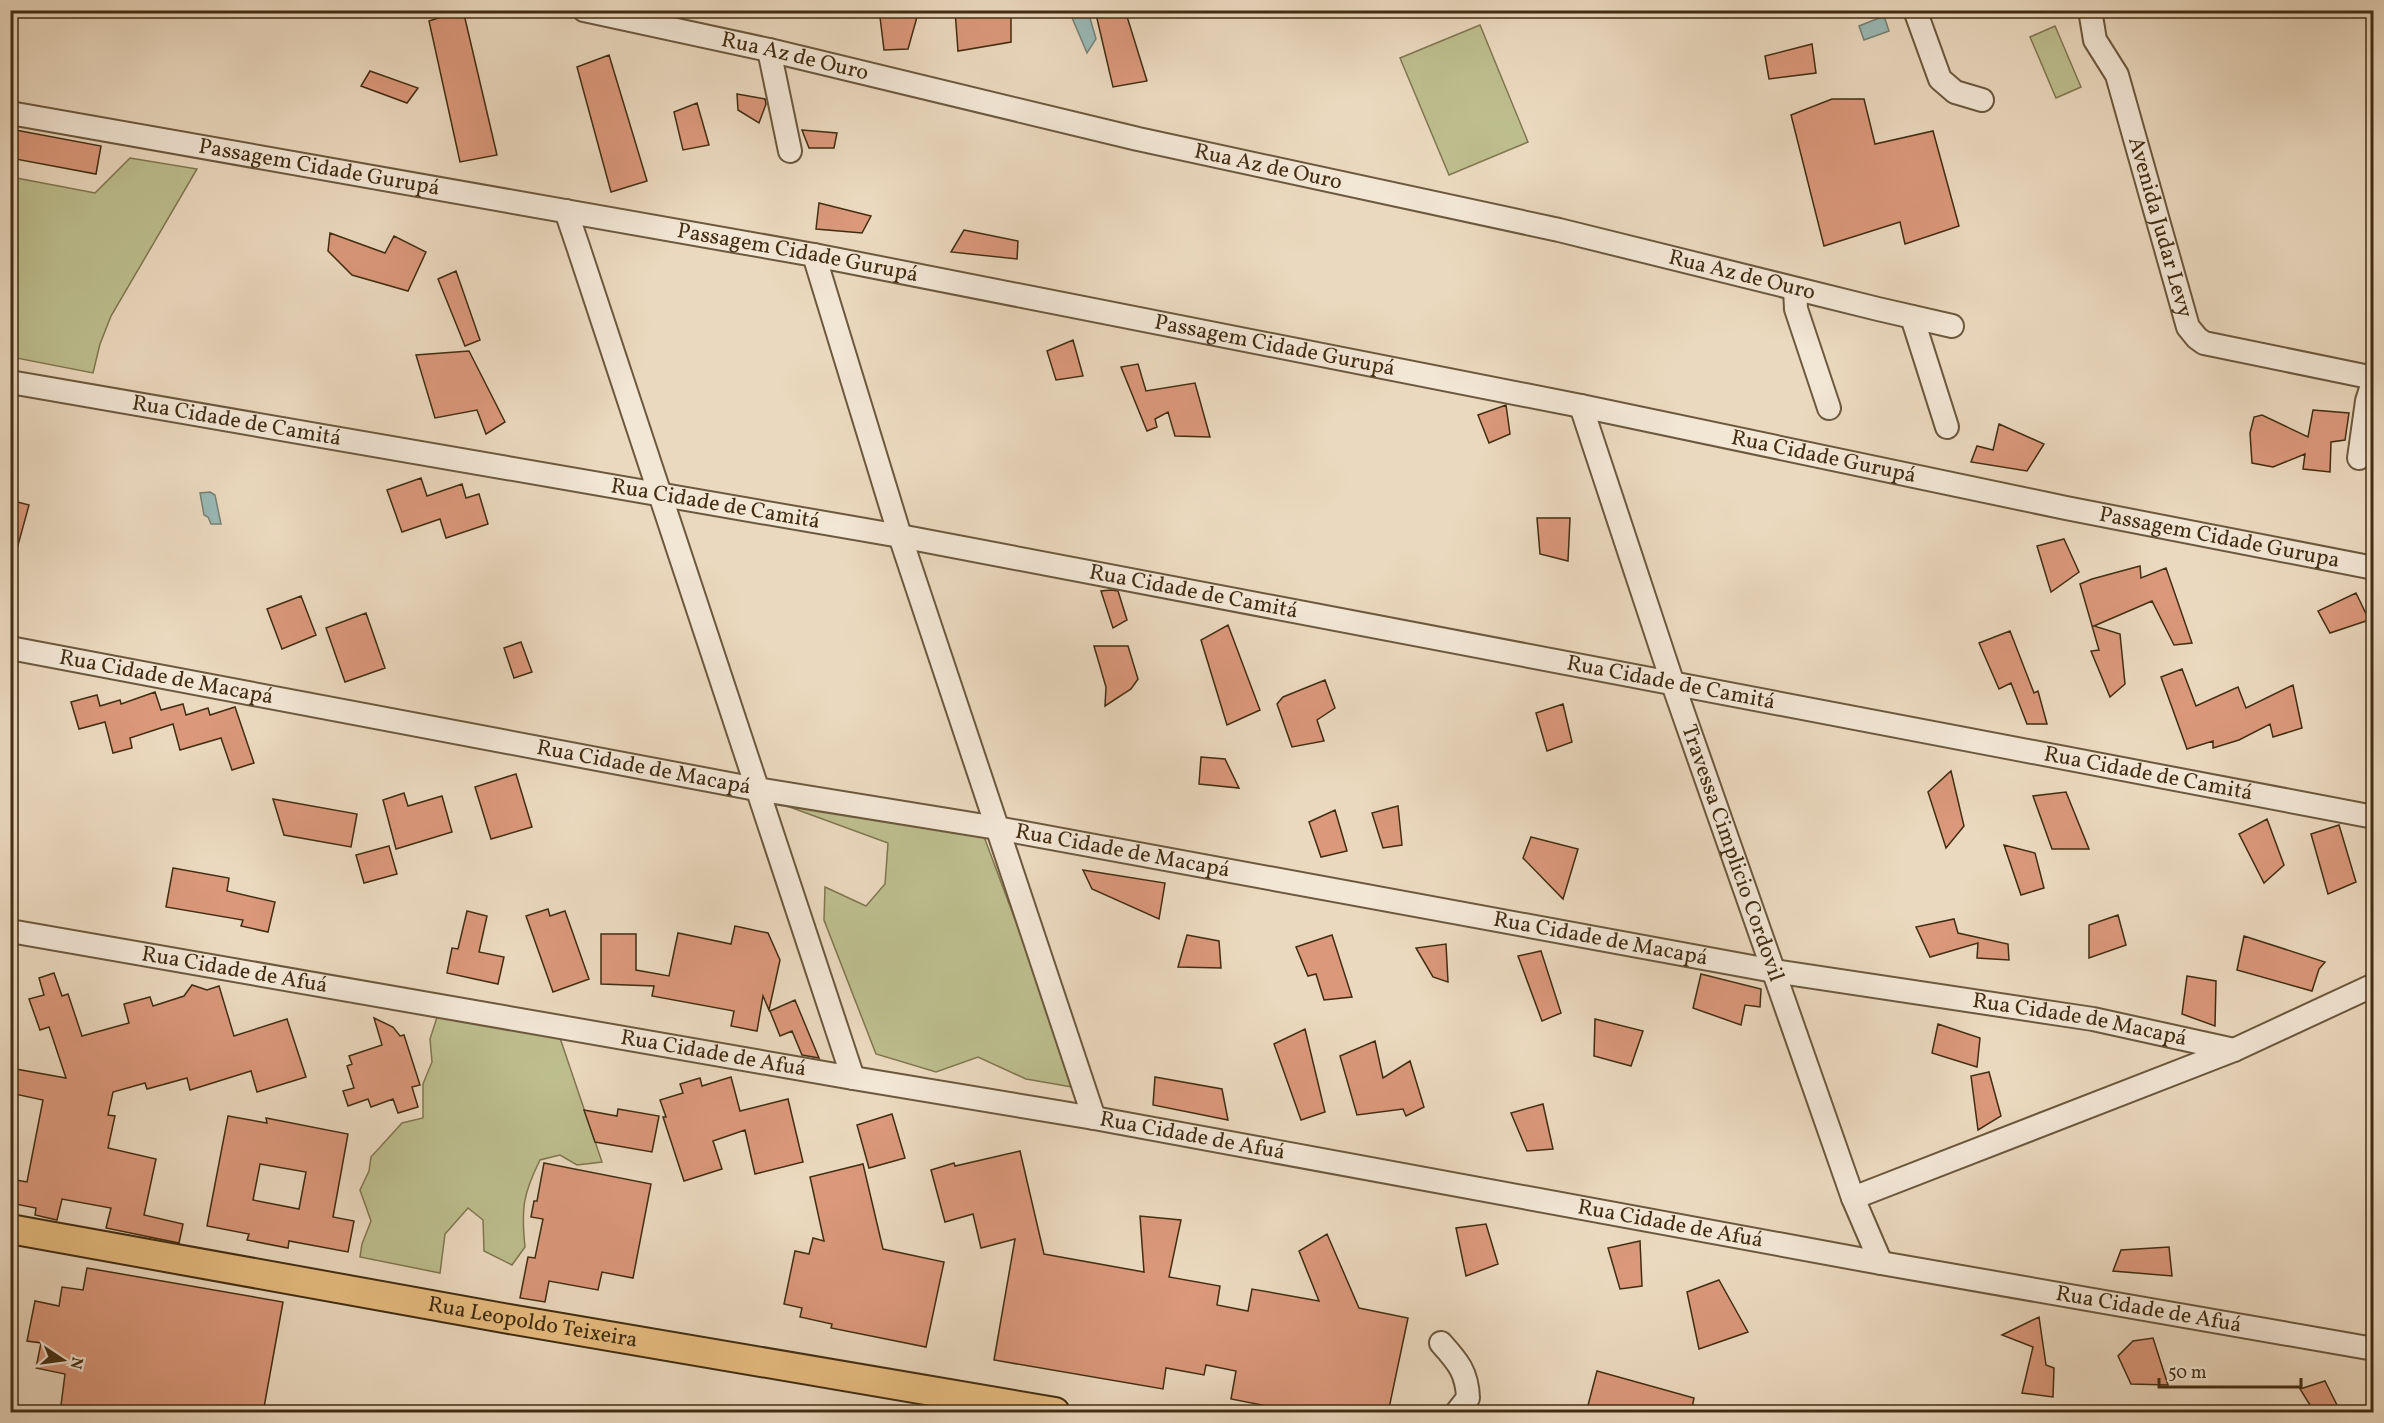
<svg xmlns="http://www.w3.org/2000/svg" width="2384" height="1423" font-family="Vollkorn,serif">
  <style>
    .green { fill: #bdbe8e; stroke: #807650; stroke-width: 1.5 }
    .water { fill: #99b9b6; stroke: #768174; stroke-width: 1.5 }
    .building { fill: #db987b; stroke: #422d12; stroke-width: 1.5; fill-rule: evenodd }
    .lines { fill: none; stroke-linecap: round; stroke-linejoin: round }
    .minor-casing { stroke: #6c583d; stroke-width: 26 }
    .major-casing { stroke: #422d12; stroke-width: 32 }
    .minor { stroke: #f2e6d5; stroke-width: 22 }
    .major { stroke: #e6bc80; stroke-width: 28 }
    .labels { text-anchor: middle; dominant-baseline: central; stroke-width: 6; stroke-linejoin: round; paint-order: stroke }
    .street-label { font-size: 22px; fill: #422d12; stroke: #f2e6d5 }
  </style>
  <rect width="100%" height="100%" fill="#ebd9bf"/>
  <filter id="stains"><feTurbulence type="fractalNoise" baseFrequency=".00333" numOctaves="4"/><feColorMatrix values="0 0 0 0 .2 0 0 0 0 .09 0 0 0 0 .02 0 0 0 .5 -.17"/></filter>
  <radialGradient id="worn" r=".72"><stop offset=".6" stop-color="#630" stop-opacity="0"/><stop offset="1" stop-color="#630" stop-opacity=".3"/></radialGradient>
  <path class="green" d="M1480 25 1528 142 1449 175 1400 58Z
    M2055 26 2081 87 2056 98 2030 37Z
    M130 158 197 169 111 316 100 344 93 373 11 357V177L95 193Z
    M787 806 983 834 1078 1088 1026 1079 978 1057 936 1072 876 1054 824 920 825 887 866 906 885 884 888 843Z
    M438 1014 559 1035 602 1162 577 1165 560 1155 540 1160C523 1194 521 1209 525 1247L512 1265 484 1251 483 1220 468 1208 445 1234 440 1273 360 1257 362 1244 371 1221 360 1190 369 1171 371 1157 402 1123 423 1118V1084L432 1062 430 1039Z"/>
  <path class="water" d="M1074 11H1088L1096 39 1087 53 1070 13Z
    M1884 16 1889 31 1864 40 1859 26Z
    M210 492 215 495 221 524H211L208 517 204 515 200 493Z"/>
  <path class="building" d="M463 10 497 155 460 162 429 21Z
    M955 10H1011V42L958 51Z
    M1095 10H1125L1147 81 1113 87Z
    M880 17H917L908 49 884 50Z
    M1812 44 1816 73 1769 79 1765 56Z
    M609 55 647 181 611 192 577 67Z
    M370 71 418 88 407 103 361 86Z
    M737 94 765 99 766 104 759 123 738 110Z
    M1832 99H1864L1875 144 1933 131 1959 226 1905 244 1900 222 1824 246 1791 115Z
    M697 103 709 145 683 150 674 112Z
    M10 129 101 146 96 174 10 158Z
    M802 130 837 133 834 148H809Z
    M819 203 871 216 862 233 816 229Z
    M964 230 1018 241 1017 259 951 252Z
    M330 233 385 253 394 236 426 252 408 291 352 275 328 251Z
    M456 271 480 340 465 346 438 279Z
    M1073 340 1083 376 1056 380 1047 351Z
    M469 351 505 422 486 434 477 410 435 418 416 355Z
    M1138 364 1146 391 1195 383 1210 437 1175 436 1168 412 1155 419 1157 427 1147 431 1121 367Z
    M1506 405 1510 434 1489 443 1478 415Z
    M2313 410 2349 413 2345 440 2331 442 2330 472 2303 469 2305 454 2273 467 2252 463 2250 433 2254 417 2262 415 2308 437Z
    M1999 424 2044 444 2027 471 1971 462 1977 446 1993 450Z
    M421 478 427 496 462 484 466 498 479 494 488 524 446 538 440 519 402 532 387 490Z
    M10 500 29 505 15 556 10 555Z
    M1537 518H1570L1568 561 1540 554Z
    M2064 539 2079 572 2051 592 2037 546Z
    M2140 566 2141 578 2166 568 2192 643 2174 645 2152 601 2094 626 2120 634 2125 684 2110 697 2091 651 2099 650 2080 584 2092 579Z
    M1111 590 1118 591 1127 620 1113 628 1101 591Z
    M2356 593 2369 620 2330 633 2318 611Z
    M301 596 316 635 282 649 267 609Z
    M366 613 385 668 345 682 326 628Z
    M1228 625 1260 710 1227 725 1201 640Z
    M2010 631 2034 693 2038 691 2047 724H2027L2011 683 1999 689 1979 643Z
    M521 642 532 672 514 678 504 648Z
    M1094 646H1128L1138 679 1131 689 1105 706 1106 687Z
    M2182 669 2196 706 2238 687 2246 708 2293 685 2302 728 2273 737 2270 724 2239 740 2213 748V741L2187 749 2161 677Z
    M1325 680 1335 708 1317 720 1324 741 1292 747 1277 704 1283 697Z
    M155 692 161 710 183 704 186 715 208 708 210 715 235 707 254 763 232 770 221 738 180 750 173 724 130 738 132 748 113 753 105 722 79 729 71 702 97 695 100 706 120 700 121 704Z
    M1563 704 1572 742 1547 751 1536 713Z
    M1201 757 1225 759 1239 788 1199 784Z
    M1951 771 1964 826 1946 848 1928 792Z
    M516 774 532 827 491 839 475 787Z
    M2066 792 2089 849H2052L2033 796Z
    M404 793 408 806 442 796 452 832 396 849 383 800Z
    M273 799 357 814 351 847 284 835Z
    M1398 806 1402 845 1383 848 1372 813Z
    M1335 810 1347 851 1321 857 1309 822Z
    M2267 819 2284 865 2264 883 2239 834Z
    M2339 825 2356 882 2328 894 2311 834Z
    M1531 837 1578 849 1563 899 1523 858Z
    M2004 845 2035 853 2044 888 2021 895Z
    M389 846 397 874 364 883 356 855Z
    M173 868 229 878 227 891 275 902 268 932 241 926 243 920 166 907Z
    M1083 870 1165 883 1159 919 1092 889Z
    M548 909 550 916 565 911 589 979 553 992 526 916Z
    M467 911 487 916 479 952 504 957 498 984 447 973 452 948 458 949Z
    M2118 915 2126 945 2089 958V925Z
    M1954 919 1958 933 2008 944 2009 960 1977 958 1978 943 1930 957 1916 927Z
    M735 926 768 933 780 960 769 1010 763 996 757 1031 731 1026 734 1011 652 996 654 986 601 984V934H636V970L669 976 678 933 731 944Z
    M1187 935 1219 941 1221 968 1178 967Z
    M1332 935 1352 997 1324 1000 1316 974 1308 976 1296 947Z
    M2244 936 2325 962 2319 969 2312 991 2237 970Z
    M1446 944 1448 982 1433 977 1416 948Z
    M1541 951 1561 1013 1542 1021 1518 956Z
    M54 973 62 996 68 994 82 1036 129 1023 124 1004 150 997 153 1006 184 996 192 985 207 990 219 986 234 1036 287 1019 306 1077 257 1092 251 1071 190 1090 187 1078 147 1089 145 1083 113 1092 108 1115 115 1116 108 1148 156 1159 144 1215 183 1224 179 1243 106 1228 111 1208 62 1199 57 1220 35 1215 36 1208 10 1203V1179L27 1182 43 1100 10 1093V1068L66 1078 49 1027 40 1030 29 999 44 995 39 978Z
    M1701 974 1761 989 1760 1007 1745 1005 1741 1025 1693 1008Z
    M2187 976 2216 981 2215 1026 2182 1014Z
    M795 1000 819 1058 802 1055 792 1031 780 1036 770 1011Z
    M374 1018 393 1027 400 1036 404 1035 420 1085 412 1087 418 1107 398 1113 393 1099 371 1107 368 1099 348 1106 343 1091 354 1088 347 1066 352 1064 349 1056 382 1045Z
    M1595 1019 1643 1031 1631 1066 1594 1056Z
    M1938 1024 1980 1038 1977 1067 1932 1053Z
    M1305 1029 1325 1112 1301 1120 1274 1044Z
    M1375 1041 1383 1078 1410 1061 1424 1107 1406 1116 1403 1109 1357 1115 1340 1056Z
    M1989 1072 2001 1116 1978 1130 1971 1076Z
    M731 1077 740 1111 788 1099 803 1162 755 1174 745 1130 713 1141 722 1169 684 1181 663 1117H666L660 1100 683 1093 680 1084 700 1078 702 1086Z
    M1155 1077 1222 1089 1228 1120 1153 1105Z
    M1543 1104 1553 1149 1527 1151 1511 1113Z
    M618 1109 659 1116 652 1152 595 1142 584 1110 617 1116Z
    M892 1114 905 1158 869 1168 857 1125Z
    M228 1116 267 1123 266 1118 348 1134 333 1217 354 1221 348 1252 289 1241 288 1248 247 1240 249 1234 207 1226ZM260 1164 306 1172 299 1209 253 1200Z
    M1020 1151 1044 1254 1144 1272 1140 1216 1181 1220 1169 1277 1220 1286 1217 1305 1248 1311 1252 1289 1319 1301 1299 1251 1327 1234 1359 1308 1408 1318 1388 1413H1303L1231 1399 1236 1371 1206 1365 1204 1375 1166 1368 1163 1389 994 1360 1015 1239 981 1248 973 1214 945 1222 931 1170 954 1163 955 1166Z
    M544 1163 651 1184 633 1278 602 1272 598 1290 549 1281 545 1302 520 1298 528 1257 535 1258 543 1219 531 1217 534 1201H537Z
    M863 1164 883 1249 944 1262 926 1347 831 1328 832 1324 800 1317 802 1308 784 1304 795 1251 809 1254 813 1238 824 1241 810 1177Z
    M1486 1224 1498 1264 1466 1276 1456 1228Z
    M1640 1241 1642 1286 1620 1289 1608 1248Z
    M2169 1247 2172 1276 2113 1271 2121 1250Z
    M87 1268 283 1302 263 1413H60L65 1374 36 1368 41 1343 27 1341 35 1301 59 1306 62 1287 83 1290Z
    M1719 1280 1748 1332 1699 1349 1687 1292Z
    M2039 1317 2046 1365 2054 1368 2053 1397 2022 1393 2033 1347 2002 1335Z
    M2153 1338 2168 1385 2131 1384 2118 1356 2133 1341Z
    M1597 1371 1694 1398 1691 1413H1586Z
    M2325 1381 2341 1413H2315L2300 1389Z"/>
  <g class="lines">
    <defs>
      <g id="minor">
        <path id="s1" d="M584 10 769 50 1138 139 1559 230 1878 309 1952 326"/>
        <path d="M1915 10 1940 79 1955 92 1982 100"/>
        <path id="s2" d="M2090 10 2095 40 2117 75 2188 327 2197 338 2204 343 2374 378"/>
        <path d="M769 50 790 151"/>
        <path id="s3" d="M10 113 814 255 1581 406 2066 508 2374 568"/>
        <path d="M566 211C664 499 756 789 853 1078"/>
        <path d="M814 255 900 536 1094 1118"/>
        <path d="M1795 289 1796 309 1829 408"/>
        <path d="M1912 317 1947 427"/>
        <path id="s4" d="M10 382 900 536 2374 817"/>
        <path id="s5" d="M1581 406 1673 684 1853 1198 1881 1263"/>
        <path d="M2359 458 2367 401 2374 379"/>
        <path id="s6" d="M10 648 756 789 997 828 1774 971 2093 1019 2234 1050"/>
        <path id="s7" d="M10 931 853 1078 1094 1118 1881 1263 2374 1349"/>
        <path d="M1853 1198 2234 1050 2374 985"/>
        <path d="M1441 1343C1458 1362 1467 1372 1468 1398L1457 1412"/>
      </g>
      <g id="major">
        <path id="s8" d="M10 1229 509 1319 1055 1412"/>
      </g>
    </defs>
    <use href="#minor" class="minor-casing"/>
    <use href="#major" class="major-casing"/>
    <use href="#minor" class="minor"/>
    <use href="#major" class="major"/>
  </g>
  <g class="labels">
    <g class="street-label">
      <text stroke="none"><textPath href="#s1" startOffset="216">Rua Az de Ouro</textPath></text>
      <text stroke="none"><textPath href="#s1" startOffset="702">Rua Az de Ouro</textPath></text>
      <text stroke="none"><textPath href="#s3" startOffset="314">Passagem Cidade Gurupá</textPath></text>
      <text stroke="none"><textPath href="#s2" startOffset="230">Avenida Judar Levy</textPath></text>
      <text stroke="none"><textPath href="#s3" startOffset="800">Passagem Cidade Gurupá</textPath></text>
      <text stroke="none"><textPath href="#s1" startOffset="1188">Rua Az de Ouro</textPath></text>
      <text stroke="none"><textPath href="#s3" startOffset="1286">Passagem Cidade Gurupá</textPath></text>
      <text stroke="none"><textPath href="#s4" startOffset="230">Rua Cidade de Camitá</textPath></text>
      <text stroke="none"><textPath href="#s3" startOffset="1846">Rua Cidade Gurupá</textPath></text>
      <text stroke="none"><textPath href="#s4" startOffset="716">Rua Cidade de Camitá</textPath></text>
      <text stroke="none"><textPath href="#s3" startOffset="2250">Passagem Cidade Gurupa</textPath></text>
      <text stroke="none"><textPath href="#s4" startOffset="1202">Rua Cidade de Camitá</textPath></text>
      <text stroke="none"><textPath href="#s6" startOffset="159">Rua Cidade de Macapá</textPath></text>
      <text stroke="none"><textPath href="#s4" startOffset="1688">Rua Cidade de Camitá</textPath></text>
      <text stroke="none"><textPath href="#s6" startOffset="645">Rua Cidade de Macapá</textPath></text>
      <text stroke="none"><textPath href="#s4" startOffset="2174">Rua Cidade de Camitá</textPath></text>
      <text stroke="none"><textPath href="#s6" startOffset="1131">Rua Cidade de Macapá</textPath></text>
      <text stroke="none"><textPath href="#s5" startOffset="472">Travessa Cimplicio Cordovil</textPath></text>
      <text stroke="none"><textPath href="#s6" startOffset="1617">Rua Cidade de Macapá</textPath></text>
      <text stroke="none"><textPath href="#s7" startOffset="228">Rua Cidade de Afuá</textPath></text>
      <text stroke="none"><textPath href="#s6" startOffset="2103">Rua Cidade de Macapá</textPath></text>
      <text stroke="none"><textPath href="#s7" startOffset="714">Rua Cidade de Afuá</textPath></text>
      <text stroke="none"><textPath href="#s7" startOffset="1200">Rua Cidade de Afuá</textPath></text>
      <text stroke="none"><textPath href="#s7" startOffset="1686">Rua Cidade de Afuá</textPath></text>
      <text stroke="none"><textPath href="#s7" startOffset="2172">Rua Cidade de Afuá</textPath></text>
      <text stroke="none"><textPath href="#s8" startOffset="531">Rua Leopoldo Teixeira</textPath></text>
    </g>
  </g>
  <rect width="2384" height="1423" fill="none" stroke="#ebd9bf" stroke-width="36"/>
  <rect x="12" y="12" width="2360" height="1399" fill="none" stroke="#422d12" stroke-width="3"/>
  <rect x="18" y="18" width="2348" height="1387" fill="none" stroke="#422d12" stroke-width="1.5"/>
  <g transform="translate(63 1360) rotate(103)" stroke="#f2e6d5" stroke-width="4.5" paint-order="stroke">
  <path d="M0-4.5L10 22L0 15L-10 22Z" fill="#422d12"/>
  <text y="-9" font-size="16" font-weight="bold" text-anchor="middle" fill="#422d12">N</text>
  </g>
  <path d="M2159 1378v9h142v-9" fill="none" stroke="#422d12" stroke-width="3"/>
  <text x="2168" y="1378" font-size="18" fill="#422d12" stroke="#f2e6d5" stroke-width="4.5" paint-order="stroke">50 m</text>
  <rect width="100%" height="100%" filter="url(#stains)"/>
  <rect width="100%" height="100%" fill="url(#worn)"/>
</svg>
